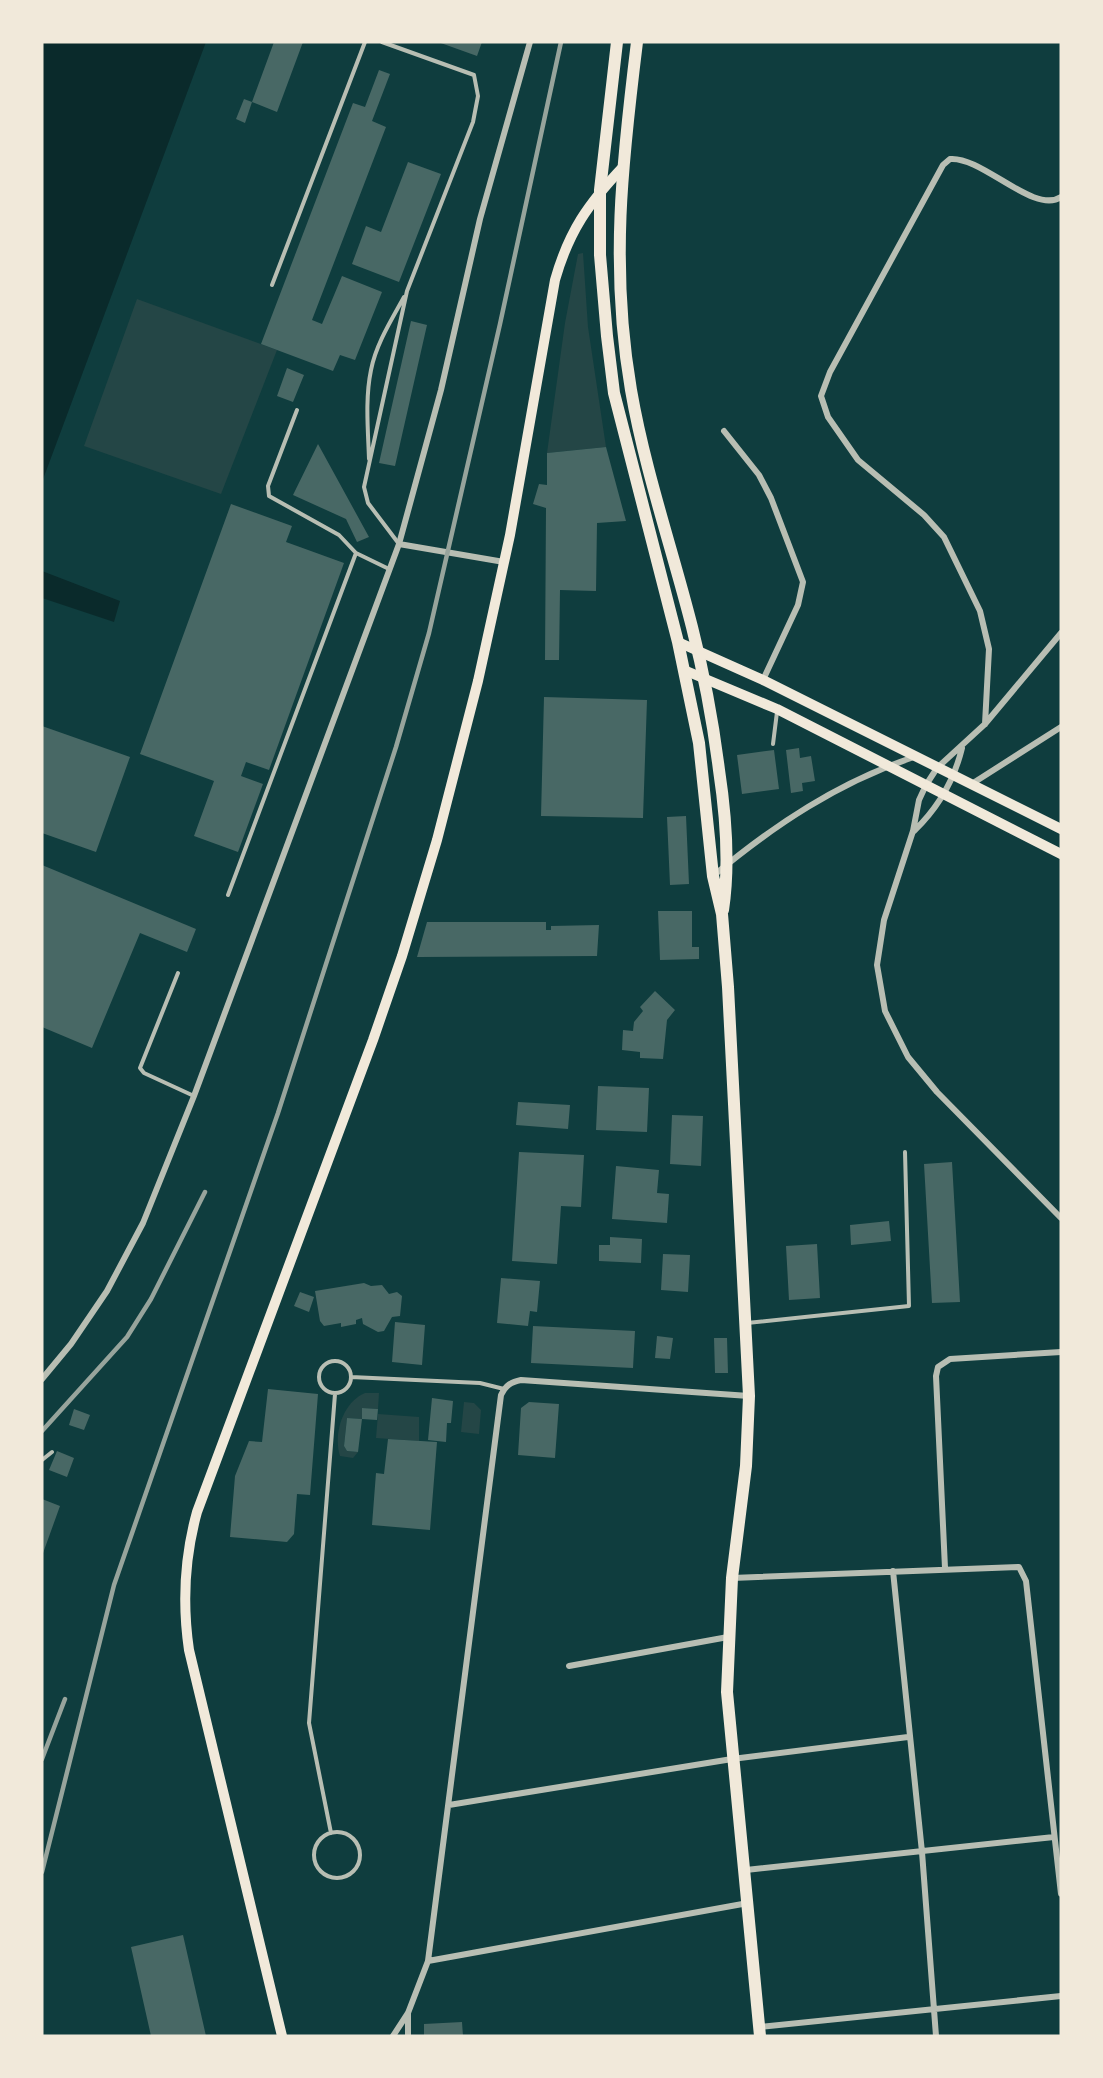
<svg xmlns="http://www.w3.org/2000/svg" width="1103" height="2078" font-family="'Asap Condensed',sans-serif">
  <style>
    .green { fill: #244646 }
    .water { fill: #0a2a2b }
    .building { fill: #486865 }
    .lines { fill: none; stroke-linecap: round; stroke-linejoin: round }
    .service { stroke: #b8beb3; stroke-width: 4 }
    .minor { stroke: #b8beb3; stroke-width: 6 }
    .secondary { stroke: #f1e9da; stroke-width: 10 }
    .primary { stroke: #f1e9da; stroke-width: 12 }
    .rail { stroke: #97a49c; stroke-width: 4.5 }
  </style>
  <rect width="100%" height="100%" fill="#0f3d3e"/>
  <path class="green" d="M583 253 588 327 606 447 547 453 565 323 578 254Z
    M137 299 277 350 221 494 84 446Z
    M365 1393H379L378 1409 362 1408V1419L347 1418 344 1446 347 1451 358 1452 353 1458 340 1456C333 1434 343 1402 365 1393Z
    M464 1402 474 1403 481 1410 479 1434 461 1432Z
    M378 1414 419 1417V1441L376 1438Z"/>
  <path class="water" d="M42 42H206L42 482Z
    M42 571 120 601 114 622 42 598Z"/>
  <path class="building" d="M274 42H303L277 112 252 102Z
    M438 42H482L477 56Z
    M379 70 390 74 372 121 386 127 312 320 322 324 342 276 382 292 355 360 340 355 333 371 261 344 353 103 365 107Z
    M244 99 252 102 245 123 236 119Z
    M408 162 441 174 399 282 352 264 366 226 381 232Z
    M411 321 427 325 395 466 379 463Z
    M287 368 304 375 293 402 277 396Z
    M318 444 369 537 357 542 346 519 293 495Z
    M606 447 626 521 597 523 596 591 560 590 559 660H545L546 508 533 504 539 484 547 485V453Z
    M231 504 292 526 286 542 344 563 269 770 246 762 241 776 263 784 238 852 194 836 214 781 140 754Z
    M544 697 647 700 643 818 541 816Z
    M42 726 130 757 96 852 42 833Z
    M799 748 800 758 811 756 815 781 802 783 803 791 791 793 786 750Z
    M774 750 779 789 742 794 737 755Z
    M686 816 689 884 670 885 667 817Z
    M42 865 196 929 187 952 140 933 92 1048 42 1027Z
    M658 911H692V947H699V959L660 960Z
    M427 922H546V930H551V926L599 925 597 956 417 957Z
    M655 991 675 1010 667 1020 663 1059 640 1058V1052L622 1050 623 1030 633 1031 634 1022 643 1011 640 1007Z
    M598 1086 649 1088 647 1132 596 1130Z
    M518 1102 570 1105 568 1129 516 1125Z
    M672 1115 703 1116 701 1166 670 1164Z
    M519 1152 584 1155 581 1207 561 1206 557 1264 512 1261Z
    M952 1162 960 1302 932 1303 924 1164Z
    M616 1166 659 1170 657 1193 669 1194 667 1223 612 1219Z
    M889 1221 891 1241 851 1245 850 1225Z
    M610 1237 642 1239 641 1263 599 1261V1245H610Z
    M817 1244 820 1298 789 1300 786 1246Z
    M663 1254 690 1255 688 1292 661 1290Z
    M501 1278 540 1281 537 1312 530 1311 528 1326 497 1323Z
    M364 1283 371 1286 382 1285 389 1294 397 1292 402 1296 400 1316 392 1317 384 1331 378 1332 363 1324 362 1318 356 1320V1324L341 1327V1323L324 1326 320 1321 315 1291Z
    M300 1292 314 1297 309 1312 294 1306Z
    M395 1322 425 1325 422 1365 392 1362Z
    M533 1326 635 1331 633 1368 531 1363Z
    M657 1336 673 1338 670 1359 655 1358Z
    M714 1338H727L728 1373H715Z
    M268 1389 318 1394 310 1495 297 1494 294 1534 287 1542 230 1537 235 1476 249 1441 262 1442Z
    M432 1398 453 1401 451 1423H447L446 1442 428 1440Z
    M529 1402 559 1404 555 1458 518 1455 521 1408Z
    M362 1408 378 1409 377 1420 362 1419 358 1452 347 1451 344 1446 347 1418 362 1419Z
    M74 1409 90 1415 84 1430 69 1425Z
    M388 1439 437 1442 430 1530 372 1525 376 1473 384 1474Z
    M57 1451 74 1458 67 1477 49 1470Z
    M42 1499 60 1506 42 1556Z
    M183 1935 206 2036H151L131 1947Z
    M462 2022 463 2036H424V2024Z"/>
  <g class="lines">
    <path class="service" d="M382 42 474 75 478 96 473 122 407 291 364 487 368 503 399 544
      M272 285 365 42
      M297 410 268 486 269 496 339 535 356 553 389 569
      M369 459C368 429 365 399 371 370 376 344 392 319 404 297
      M773 744 777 712
      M228 895 356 553
      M178 973 140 1068 144 1073 194 1096
      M747 1323 909 1306 905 1152
      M319 1377a16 16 0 1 1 32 0a16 16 0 1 1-32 0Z
      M351 1377 480 1383 504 1389
      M42 1460 52 1452
      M314 1855a23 23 0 1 1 46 0a23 23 0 1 1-46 0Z
      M331 1833 309 1723 335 1394"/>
    <path class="minor" d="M724 431 759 475 771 498 803 582 798 605 763 680
      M399 544 504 562
      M1061 633 985 724 937 768 926 785 919 800 913 831 884 920 877 965 885 1011 908 1057 937 1092 1061 1218
      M985 724 989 649 980 611 944 537 924 515 858 460 828 417 821 396 830 372 943 165 950 159C982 156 1034 215 1061 197
      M970 785 1061 727
      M914 831C939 807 954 781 962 748
      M713 876C774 825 839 782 914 757
      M42 1379 71 1344 107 1291 143 1223 194 1096 399 544 441 390 480 219 530 42
      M945 1568 936 1376 938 1367 950 1359 1061 1352
      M893 1571 922 1852 936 2036
      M732 1578 1019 1567 1026 1581 1061 1894
      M569 1666 728 1637
      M449 1805 732 1759 908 1737
      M746 1870 1054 1837
      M428 1961 748 1903
      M408 2014V2036
      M759 2027 1061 1996
      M393 2036 408 2013 428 1961 501 1395C506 1385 511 1382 521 1380L749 1396"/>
    <path class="secondary" d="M678 642 763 680 1061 829
      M684 670 777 709 1061 854
      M282 2036 189 1650C182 1602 184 1559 197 1512L373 1040 402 956 437 840 478 681 510 535 555 280C569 231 588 204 623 167"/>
    <path class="primary" d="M617 42 600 190V255L607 336 614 393 678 642 699 743 713 876 722 914 728 987 749 1396 746 1466 732 1578 727 1692 760 2036
      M637 42C622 163 610 268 631 390 645 471 672 548 692 627 704 674 713 722 719 770 726 816 730 864 723 910"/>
    <path class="rail" d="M42 1431 127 1337 151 1299 205 1192
      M42 1759 65 1699
      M42 1872 114 1585 278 1113 396 747 429 633 500 324 561 42"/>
  </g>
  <rect width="1103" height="2078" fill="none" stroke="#f1e9da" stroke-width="87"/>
</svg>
